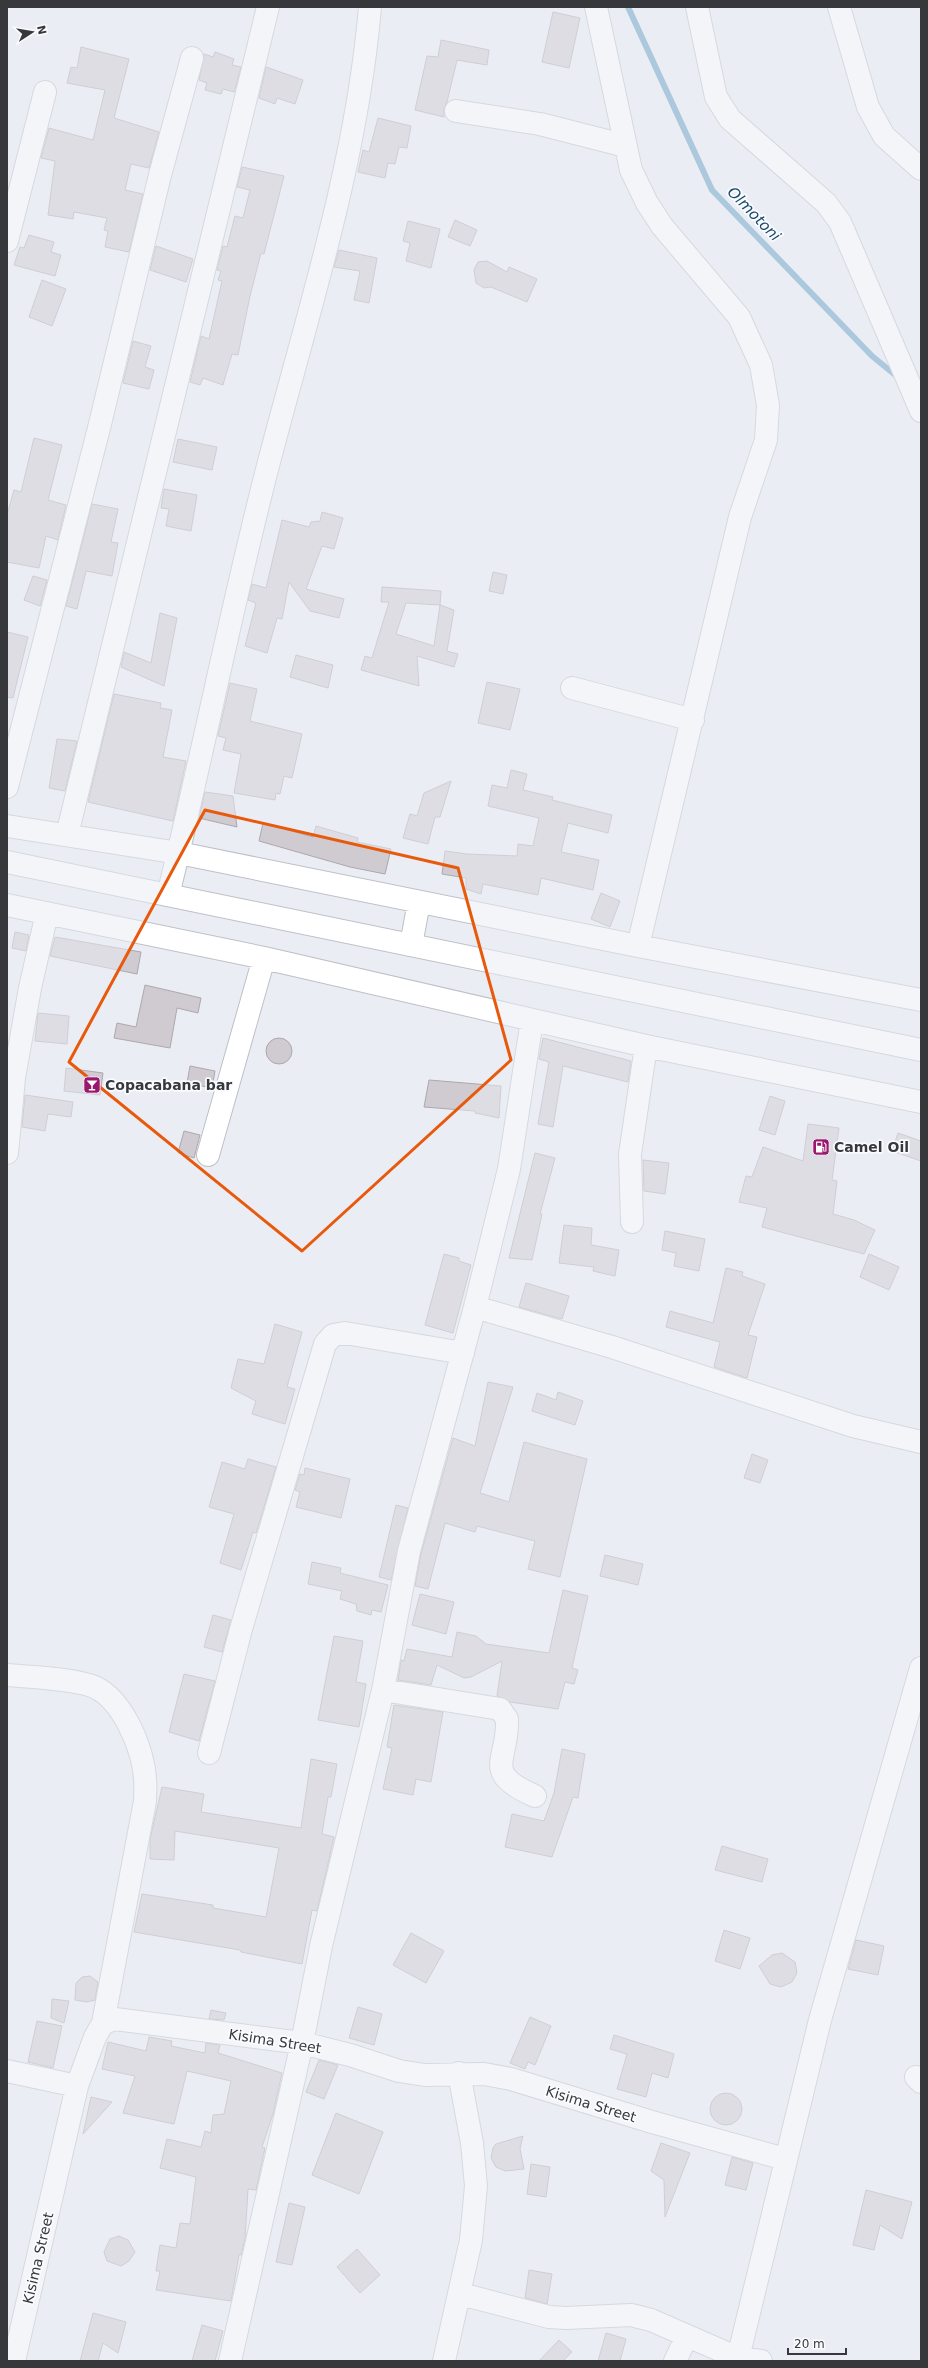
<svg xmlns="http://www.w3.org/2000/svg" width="928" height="2368" font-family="'DejaVu Sans',sans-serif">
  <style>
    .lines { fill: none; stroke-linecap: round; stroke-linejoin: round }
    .stream { stroke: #5f9cc1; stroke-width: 6 }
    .building { fill: #cfcbd1; stroke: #aca8ae; fill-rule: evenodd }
    .minor-casing { stroke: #bec0c7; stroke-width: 24 }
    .highway-casing { stroke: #bec0c7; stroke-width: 24 }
    .minor { stroke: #fff; stroke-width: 22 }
    .highway { stroke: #fff; stroke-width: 22 }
    .marked { fill: none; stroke: #e8590c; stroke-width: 3; stroke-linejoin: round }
    .labels { text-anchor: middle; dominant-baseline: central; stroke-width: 3.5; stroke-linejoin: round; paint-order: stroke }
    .poi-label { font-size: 14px; font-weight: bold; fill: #37383b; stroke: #f9fbff; text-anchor: start }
    .street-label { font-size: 14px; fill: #37383b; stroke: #f9fbff }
    .water-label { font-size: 15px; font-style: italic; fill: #1a4a65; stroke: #f9fbff }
  </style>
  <rect width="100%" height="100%" fill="#ebedf4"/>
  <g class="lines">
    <path class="stream" d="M628 7 712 190 872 356 899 378"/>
  </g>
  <path class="building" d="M553 12 580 18 569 68 542 62Z
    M441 40 489 50 487 65 457 60 447 102 444 109V117L415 110 427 56 438 57Z
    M81 47 129 59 114 118 159 132 149 168 131 164 125 190 143 194 129 252 105 247 108 231 104 230 107 218 74 212 73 219 48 215 55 161 41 158 49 128 93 140 105 90 67 83 71 67 77 68Z
    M215 52 234 59 232 65 241 67 234 92 223 89 221 94 205 90 207 83 199 80 204 54 213 57Z
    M266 67 303 80 295 104 277 98 275 104 259 98Z
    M378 118 411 126 407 148 399 147 395 164 388 163 385 178 358 172 363 150 369 152Z
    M242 167 284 176 264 254 261 253 250 296 238 355 232 354 223 385 203 378 200 385 190 382 201 336 209 339 222 281 218 280 221 271 217 270 223 246 227 247 235 216 243 218 250 190 237 187Z
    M455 220 477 230 470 246 448 237Z
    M408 221 440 229 431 268 406 261 410 243 403 241Z
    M29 235 54 242 51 252 61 255 55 276 14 265 20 247 24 248Z
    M156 246 193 259 186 282 150 270Z
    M339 250 377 258 369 303 354 300 360 271 334 267Z
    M487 261 507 272 509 267 537 279 527 302 491 287 484 288 476 283 474 270 478 262Z
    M42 280 66 289 52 326 29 317Z
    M133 341 151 346 145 367 154 370 149 389 123 383Z
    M34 438 62 445 48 500 66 505 58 540 46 536 39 568 7 562V515L14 490 21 492Z
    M178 439 217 447 212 470 173 462Z
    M164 489 197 495 191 531 166 526 169 509 161 508Z
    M92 504 118 509 111 542 118 543 112 576 86 571 77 609 66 606Z
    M322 512 343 518 334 549 322 546 306 589 344 599 339 618 310 611 289 582 282 619 277 618 267 653 245 646 256 603 248 600 252 584 266 588 282 520 309 527 311 522 320 521Z
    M493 572 507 575 503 594 489 591Z
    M33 576 47 580 40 606 24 600Z
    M382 587 441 591 440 605 454 610 447 651 458 654 454 667 417 656 419 686 361 670 365 656 372 658 389 602H381ZM406 603 440 605 434 646 396 634Z
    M160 613 177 618 164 686 121 667 124 652 151 663Z
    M7 632 28 637 13 698 7 697Z
    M296 655 333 665 328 688 290 677Z
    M487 682 520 689 510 730 478 723Z
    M230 683 257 689 250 721 302 734 292 778 284 776 280 794 276 793 275 800 234 793 241 754 223 750 226 738 218 736Z
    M114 694 161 703 160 708 172 710 163 757 186 761 173 821 88 802Z
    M57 739 77 741 65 791 49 788Z
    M511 770 527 774 523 790 553 797 552 800 612 815 608 833 568 823 561 852 599 860 593 890 541 878 538 895 483 884 481 894 466 889V878L442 874 445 851 467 854 517 856 518 844 533 846 539 818 488 806 492 785 507 788Z
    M451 781 440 817H435L428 844 403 838 410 814 417 816 424 793Z
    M205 792 233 796 237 827 199 818Z
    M263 823 313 837 316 826 358 838 357 842 391 849 385 874 350 867 259 841Z
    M601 893 620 901 610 927 591 919Z
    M15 932 29 935 26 951 12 948Z
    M55 937 141 952 137 974 50 956Z
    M145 985 201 998 198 1013 177 1008 170 1048 114 1038 117 1023 136 1027Z
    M38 1013 69 1016 67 1044 35 1041Z
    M543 1038 631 1061 628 1082 563 1066 553 1127 538 1124 549 1062 539 1059Z
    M266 1051a13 13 0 1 1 26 0a13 13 0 1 1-26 0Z
    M190 1066 215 1071 212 1088 187 1083Z
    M66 1068 103 1073 100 1095 64 1091Z
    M429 1080 501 1086 499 1118 475 1113V1111L424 1107Z
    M25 1095 73 1102 71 1117 48 1114 45 1131 22 1127Z
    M770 1096 785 1101 775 1135 759 1130Z
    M808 1124 839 1128 832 1180 837 1181 833 1214 854 1220 875 1230 864 1254 762 1227 767 1208 739 1202 746 1176 752 1177 763 1147 803 1161Z
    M184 1131 200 1135 194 1158 178 1153Z
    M898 1133 921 1141V1161L892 1151Z
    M535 1153 555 1158 540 1214H542L532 1260 509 1258Z
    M643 1160 669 1163 665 1194 644 1191Z
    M564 1225 592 1228 591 1245 619 1250 615 1276 593 1271 594 1267 559 1263Z
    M665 1231 705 1239 699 1271 674 1266 676 1253 662 1250Z
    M444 1254 459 1258V1261L471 1265 453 1333 425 1325Z
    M869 1254 899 1267 889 1290 860 1277Z
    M726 1268 743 1272 742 1276 765 1284 748 1335 757 1337 747 1378 714 1367 720 1342 666 1327 670 1311 713 1323Z
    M526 1283 569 1296 562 1319 519 1307Z
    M275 1324 302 1332 287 1387 295 1389 285 1424 252 1414 256 1401 231 1388 238 1359 264 1364Z
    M488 1382 513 1387 480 1493 509 1502 524 1442 587 1459 560 1577 528 1569 535 1541 477 1526 475 1532 445 1523 428 1589 415 1586 421 1554 453 1438 475 1446Z
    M558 1392 583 1401 575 1425 532 1411 537 1393 556 1400Z
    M752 1454 768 1460 760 1483 744 1478Z
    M248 1459 276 1467 256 1533 253 1532 241 1570 220 1563 234 1514 209 1507 222 1462 245 1469Z
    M305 1468 350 1479 341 1518 296 1507 300 1492 295 1490 300 1474 304 1475Z
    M396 1505 408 1508 391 1580 379 1577Z
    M605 1555 643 1564 638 1585 600 1576Z
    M312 1562 341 1568 340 1573 388 1585 381 1612 372 1610 371 1615 357 1611 356 1604 340 1599 342 1591 308 1584Z
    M563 1590 588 1596 572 1668 578 1670 574 1684 565 1682 558 1709 510 1702 497 1696 502 1661 471 1677 464 1678 437 1665 431 1685 398 1680 401 1660 404 1661 407 1649 452 1657 457 1632 476 1636 486 1644 549 1653Z
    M420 1594 454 1602 446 1634 412 1625Z
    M213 1615 231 1620 222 1652 204 1647Z
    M334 1636 363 1641 356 1682 366 1684 359 1727 318 1720Z
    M184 1674 215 1681 199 1741 169 1732Z
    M394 1705 443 1712 431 1782 416 1779 413 1795 383 1789 392 1748 387 1747Z
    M562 1749 585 1754 578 1798 573 1797 552 1857 505 1847 512 1814 544 1821 554 1793Z
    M311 1759 337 1764 331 1797H328L322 1834 334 1837 317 1911 312 1910 302 1964 241 1952 240 1950 134 1932 142 1894 213 1905V1908L266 1917 279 1848 175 1831 174 1860 150 1859V1839L162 1787 204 1794 201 1812 301 1828Z
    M722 1846 768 1859 762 1882 715 1870Z
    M724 1930 750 1938 740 1969 715 1961Z
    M411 1933 444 1951 426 1983 393 1965Z
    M856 1940 884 1946 878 1975 848 1969Z
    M782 1953 795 1962 797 1973 792 1982 781 1987 770 1984 759 1966 772 1955Z
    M90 1976 98 1982 95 2000 87 2002 75 2000 76 1983 82 1977Z
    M52 1999 69 2001 64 2023 51 2018Z
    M358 2007 382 2014 374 2045 349 2038Z
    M211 2010 226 2013 224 2020 209 2019Z
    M530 2017 551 2026 535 2065 528 2062 525 2069 510 2063Z
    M37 2021 62 2026 53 2068 28 2062Z
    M614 2035 674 2054 668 2078 652 2073 646 2097 617 2089 627 2054 610 2049Z
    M149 2037 172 2041 171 2046 205 2053 206 2043 220 2045 218 2053 282 2073 273 2114 262 2147 265 2148 256 2190 248 2189 245 2239 241 2255H239L231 2301 156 2290 160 2271H156L160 2245 176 2248 180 2223 190 2224 196 2177 160 2168 167 2139 201 2147 205 2131 211 2133 213 2115 224 2114 231 2081 187 2071 174 2124 123 2113 135 2076 102 2069 108 2042 146 2051Z
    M319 2060 338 2065 324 2099 306 2092Z
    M710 2109a16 16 0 1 1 32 0a16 16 0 1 1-32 0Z
    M91 2097 112 2102 83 2134Z
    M336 2113 383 2132 359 2194 312 2175Z
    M523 2136 520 2149 524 2169 505 2171 496 2167 491 2158 493 2148 496 2144Z
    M661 2143 690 2153 665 2217 664 2180 651 2171Z
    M732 2157 753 2163 746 2190 725 2185Z
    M531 2164 550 2167 546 2197 527 2194Z
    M866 2190 912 2202 902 2239 880 2225 874 2250 853 2245Z
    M289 2203 305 2207 292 2265 276 2262Z
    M119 2236 128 2240 135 2252 129 2261 121 2266 107 2261 104 2252 110 2239Z
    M357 2249 380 2275 360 2293 337 2267Z
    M529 2270 552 2274 547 2304 525 2298Z
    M93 2313 126 2322 118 2353 103 2343 98 2361H80Z
    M202 2325 223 2331 215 2361H192Z
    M606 2333 626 2339 620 2361H598Z
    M559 2340 572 2352 563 2361H539Z"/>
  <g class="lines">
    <defs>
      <path id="minor" d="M596 7 631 170 647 203 662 226 739 317 761 365 768 405 766 440 740 517 638 946
        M697 7 716 97 730 119 826 203 840 222 921 411
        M839 7 868 107 884 136 921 169
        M456 111 540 124 626 146
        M7 241 45 92
        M572 688 693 720
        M7 787 100 424 160 175 192 58
        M7 826 179 853 638 946 921 1000
        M67 835 268 7
        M168 895C204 750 232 603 270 458 309 309 357 161 370 7
        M7 905 264 958 646 1046 921 1102
        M411 945 419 902
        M7 1153 14 1078 30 988 47 913
        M208 1155 264 958
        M632 1222 630 1154 646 1046
        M475 1307 612 1347 853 1426 921 1442
        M7 1675C31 1677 66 1678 89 1685 121 1694 144 1749 145 1780 146 1787 145 1794 145 1801L103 2023
        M383 1690 500 1709 507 1719C509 1761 480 1772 535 1796
        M209 1753 241 1629 325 1344 333 1335 345 1333 463 1353
        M7 2071 77 2086
        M916 2077 921 2082
        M461 2294 549 2317 566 2318 631 2315 651 2320 738 2358 761 2361
        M738 2358 820 2020 921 1668
        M14 2361 77 2086 95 2037 103 2023 115 2019 302 2043 350 2055 399 2071 425 2075 484 2074 511 2079 652 2122 785 2159
        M230 2361 302 2043 321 1946 383 1690 409 1551 475 1307 509 1169 532 1020
        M444 2361 471 2240 476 2186 472 2143 459 2073
        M675 2361 687 2336"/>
      <path id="highway" d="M7 862 921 1050"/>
    </defs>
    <use href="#minor" class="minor-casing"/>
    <use href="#highway" class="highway-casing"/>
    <use href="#minor" class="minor"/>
    <use href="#highway" class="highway"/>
  </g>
  <path d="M0 0H928V2368H0ZM205 810 458 868 511 1060 302 1251 69 1062Z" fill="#ebedf4" fill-opacity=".55" fill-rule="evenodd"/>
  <path class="marked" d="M205 810 458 868 511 1060 302 1251 69 1062Z"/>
  <defs>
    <symbol id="bar-square" viewBox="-11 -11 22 22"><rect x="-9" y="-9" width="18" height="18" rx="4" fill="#9b196d" stroke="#f9fbff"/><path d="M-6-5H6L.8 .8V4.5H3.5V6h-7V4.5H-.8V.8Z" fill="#fff"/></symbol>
    <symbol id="fuel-square" viewBox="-11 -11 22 22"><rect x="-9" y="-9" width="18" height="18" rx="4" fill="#9b196d" stroke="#f9fbff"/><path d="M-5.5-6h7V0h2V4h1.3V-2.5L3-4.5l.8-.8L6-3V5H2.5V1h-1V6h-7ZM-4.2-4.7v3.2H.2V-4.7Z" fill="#fff"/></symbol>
  </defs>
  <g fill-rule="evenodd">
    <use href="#bar-square" x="82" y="1075" width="20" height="20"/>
    <use href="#fuel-square" x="811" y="1137" width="20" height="20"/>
  </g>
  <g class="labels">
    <g class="poi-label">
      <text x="105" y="1085">Copacabana bar</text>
      <text x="834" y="1147">Camel Oil</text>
    </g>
    <g class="street-label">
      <text transform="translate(275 2041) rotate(9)">Kisima Street</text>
      <text transform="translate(591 2104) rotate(17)">Kisima Street</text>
      <text transform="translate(38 2258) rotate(-77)">Kisima Street</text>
    </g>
    <g class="water-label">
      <text transform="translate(754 214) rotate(46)">Olmotoni</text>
    </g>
  </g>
  <rect width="928" height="2368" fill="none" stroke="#37383b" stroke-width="16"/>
  <g transform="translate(32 32) rotate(78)" stroke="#f9fbff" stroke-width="3" paint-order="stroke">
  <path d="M0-3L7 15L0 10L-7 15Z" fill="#37383b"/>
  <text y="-6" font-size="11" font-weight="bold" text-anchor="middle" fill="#37383b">N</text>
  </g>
  <path d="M788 2348v6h58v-6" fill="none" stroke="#37383b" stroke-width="2"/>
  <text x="794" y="2348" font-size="12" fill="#37383b" stroke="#f9fbff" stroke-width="3" paint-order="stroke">20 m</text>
</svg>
